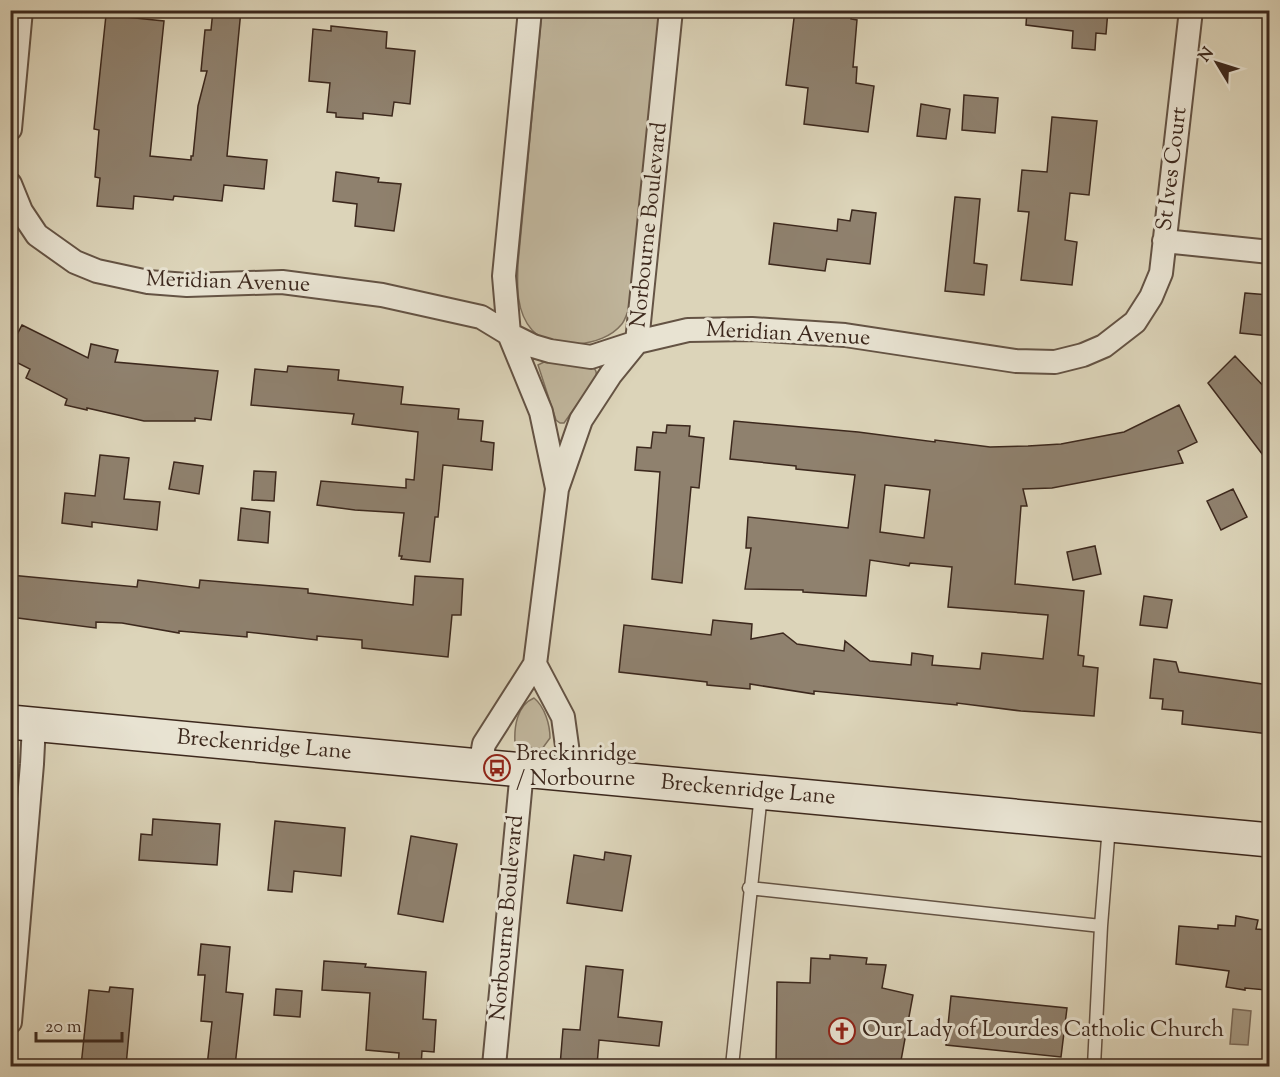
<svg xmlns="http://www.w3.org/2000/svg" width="1280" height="1077" font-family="'Sorts Mill Goudy',serif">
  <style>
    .green { fill: #c1b79e; stroke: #7e705e; stroke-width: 1.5 }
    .water { fill: #a69a84; stroke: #7c6c5b; stroke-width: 1.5 }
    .building { fill: #8f816e; stroke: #3c281d; stroke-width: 1.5; fill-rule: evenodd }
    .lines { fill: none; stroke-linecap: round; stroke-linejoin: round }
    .service-casing { stroke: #645344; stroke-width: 15 }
    .minor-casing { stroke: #645344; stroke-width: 26 }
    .secondary-casing { stroke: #3c281d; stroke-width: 36 }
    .service { stroke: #e8e3d2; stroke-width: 12 }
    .minor { stroke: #e8e3d2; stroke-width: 22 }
    .secondary { stroke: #e8e3d2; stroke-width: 33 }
    .labels { text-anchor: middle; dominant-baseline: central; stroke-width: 6; stroke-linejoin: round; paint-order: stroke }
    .street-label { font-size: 22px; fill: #3c281d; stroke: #e8e3d2 }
    .poi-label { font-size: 22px; fill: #3c281d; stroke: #e8e3d2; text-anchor: start }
  </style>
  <rect width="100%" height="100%" fill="#dcd4b9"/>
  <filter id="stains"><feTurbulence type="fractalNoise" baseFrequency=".00333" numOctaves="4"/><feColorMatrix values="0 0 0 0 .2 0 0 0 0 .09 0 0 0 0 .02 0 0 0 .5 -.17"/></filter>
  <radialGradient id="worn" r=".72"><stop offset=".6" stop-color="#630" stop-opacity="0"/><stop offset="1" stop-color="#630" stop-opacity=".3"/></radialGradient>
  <path class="green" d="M542 11H660L629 308C627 313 625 321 621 325 603 347 552 352 532 330 516 312 517 286 518 264Z
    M544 362 590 366C596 369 597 371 596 378L564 423H560L556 420 538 365Z
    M534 698C545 707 550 725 550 738L542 749 519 746 515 743C514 727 517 705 534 698Z"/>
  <path class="water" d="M1233 1009 1251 1011 1248 1045 1230 1044Z"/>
  <path class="building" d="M213 10H241L227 156 267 160 264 189 224 185 222 201 174 196 173 200 134 196 133 209 97 206 100 178 95 177 99 130 94 129 106 15 164 21 150 156 191 160V156H193L198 106 207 71H201L205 30H211Z
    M795 10H852L851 19 857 20 853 67H857L856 83 874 86 868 132 804 124 808 88 786 85Z
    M1027 10H1108L1106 34 1096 33 1095 50 1072 48 1073 31 1026 25Z
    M331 26 387 32 386 48 415 51 410 104 394 102 392 116 363 113V119L336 117V113L327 112 330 83 309 81 313 29 331 31Z
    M964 95 998 98 995 133 962 130Z
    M921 104 950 109 946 139 917 136Z
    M1052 117 1097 121 1089 195 1070 193 1065 240 1077 242 1072 285 1021 280 1029 212 1018 211 1022 170 1047 172Z
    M336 172 379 178 378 182 401 184 394 231 355 226 357 204 333 201Z
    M955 197 980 199 974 263 987 265 984 295 945 291Z
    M852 210 876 213 870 264 827 259 825 271 769 264 774 223 837 231 838 219 850 221Z
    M1245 293 1269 295V336L1240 333Z
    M22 325 88 358 91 344 118 350 115 362 218 371 211 420 195 418V421H144L87 408V410L65 405 67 399 26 378 30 369 10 359V348Z
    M1235 356 1269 392V463L1208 383Z
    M288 366 339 370 338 380 403 387 401 404 459 409 458 419 483 421 481 441 494 443 492 470 443 465 438 517H435L430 562 401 559 402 556H399L404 513 355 510 317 505 321 481 406 488V479L414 480 418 432 352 424 354 414 251 405 255 369 287 372Z
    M1179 405 1197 442 1178 451 1183 463 1052 488 1023 489 1027 506H1021L1015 584 1084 591 1078 655 1084 656 1083 666 1098 668 1094 716 1021 711 957 703V705L814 691V694L750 684V689L707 685V682L619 672 624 625 711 635 713 620 752 624 751 639 783 633 797 644 844 651 845 641 870 661 911 665 912 653 933 656 932 665 980 669 982 653 1043 659 1048 615 948 607 952 567 910 563 909 566 870 560 866 596 803 592V590L745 589 751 548H746L748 517 848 528 855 475 796 469V466L730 459 734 421 858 432 935 442V440L990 447 1028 446 1061 444 1124 432ZM885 485 930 490 924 538 880 532Z
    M667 425 690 426 689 436 704 438 699 488 691 487 682 583 652 579 660 472 635 470 637 447 651 448 653 432 666 433Z
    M100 455 129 458 124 499 160 502 157 530 92 522V527L62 523 65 493 95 496Z
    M174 462 203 466 199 494 169 489Z
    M254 471 276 472 274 501 252 500Z
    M1233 489 1247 517 1221 530 1207 501Z
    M241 508 270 512 268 543 238 540Z
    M1095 546 1101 574 1073 580 1067 552Z
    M10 575 137 587 138 580 199 588 200 580 308 589V593L413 605 415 576 463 579 461 615H452L448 657 362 648V640L317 636V640L247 632V637L179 631V633L122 623 96 622V628L10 617Z
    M1144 596 1172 600 1167 628 1140 625Z
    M1154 659 1176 662 1179 672 1269 685V734L1182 724 1183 711 1162 709 1163 699 1150 698Z
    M153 819 220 824 217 865 139 860 141 834 152 835Z
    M275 821 345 828 341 876 294 871 292 892 268 890Z
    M411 836 457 844 443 922 398 914Z
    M605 852 631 856 622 911 567 903 574 855 604 860Z
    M1236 916 1258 920 1256 929 1269 930V975H1267L1266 990 1245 988V990L1226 987 1229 971 1176 964 1179 926 1218 929V925L1235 926Z
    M201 944 230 947 226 992 243 994 235 1066H207L212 1022 201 1021 205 975H198Z
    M830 955 867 958 866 964 886 965 882 988 913 995 900 1066H776L777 982 810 983 811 958 830 959Z
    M324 961 366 964 365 967 426 972 423 1019 436 1020 434 1052 422 1051 421 1066H398L399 1053 366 1050 370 993 322 990Z
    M586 966 623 970 618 1017 662 1022 659 1046 599 1040 597 1066H560L563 1029 580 1030Z
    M110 987 133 989 126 1066H81L89 990 109 992Z
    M276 989 302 991 300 1017 274 1015Z
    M951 996 1067 1008 1061 1057 946 1045Z"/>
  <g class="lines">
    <defs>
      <path id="service" d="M749 888 1101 926
        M732 1066 761 794
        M1094 1066 1101 926 1109 826"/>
      <path id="minor" d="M530 10 504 276 509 334 541 412 557 488
        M10 129 21 10
        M10 184 21 211 37 235 75 262 97 271 148 282 187 285 282 282 382 295 481 317 509 334 533 346 550 351 591 357 637 342 688 330 752 329 845 335 1016 361 1055 362 1083 355 1104 346 1135 322 1151 297 1161 273 1191 10
        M1164 241 1270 252
        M535 664 563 717 571 775
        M480 766 484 744 535 664 557 489 581 420 611 374 637 342 671 10
        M10 1022 32 764 34 724
        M494 1066 522 770"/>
      <path id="secondary" d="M10 722 1270 840"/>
    </defs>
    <use href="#service" class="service-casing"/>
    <use href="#minor" class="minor-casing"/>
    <use href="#secondary" class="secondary-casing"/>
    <use href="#service" class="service"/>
    <use href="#minor" class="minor"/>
    <use href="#secondary" class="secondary"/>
  </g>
  <defs>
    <symbol id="bus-ring" viewBox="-11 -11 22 22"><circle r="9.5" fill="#e8e3d2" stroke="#8f2418" stroke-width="1.5"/><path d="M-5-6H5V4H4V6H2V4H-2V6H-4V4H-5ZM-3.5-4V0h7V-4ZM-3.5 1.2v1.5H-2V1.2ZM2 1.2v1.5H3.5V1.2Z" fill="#8f2418"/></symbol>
    <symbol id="church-ring" viewBox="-11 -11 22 22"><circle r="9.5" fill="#e8e3d2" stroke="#8f2418" stroke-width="1.5"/><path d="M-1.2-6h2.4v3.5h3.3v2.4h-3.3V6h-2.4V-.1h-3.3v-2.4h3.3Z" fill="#8f2418"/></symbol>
  </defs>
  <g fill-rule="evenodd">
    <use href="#bus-ring" x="482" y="753" width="30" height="30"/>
    <use href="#church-ring" x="827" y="1016" width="30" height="30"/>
  </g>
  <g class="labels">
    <g class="street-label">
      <text transform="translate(1173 169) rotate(-83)">St Ives Court</text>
      <text transform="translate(650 225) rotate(-84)">Norbourne Boulevard</text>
      <text transform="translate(228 283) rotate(2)">Meridian Avenue</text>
      <text transform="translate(788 335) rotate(3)">Meridian Avenue</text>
      <text transform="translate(264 746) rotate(5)">Breckenridge Lane</text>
      <text transform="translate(748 791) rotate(5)">Breckenridge Lane</text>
      <text transform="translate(508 918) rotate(-85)">Norbourne Boulevard</text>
    </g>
    <g class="poi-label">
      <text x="516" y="755">Breckinridge<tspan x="516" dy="25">/ Norbourne</tspan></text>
      <text x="862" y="1031">Our Lady of Lourdes Catholic Church</text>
    </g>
  </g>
  <rect width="1280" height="1077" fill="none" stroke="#dcd4b9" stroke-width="36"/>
  <rect x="12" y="12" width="1256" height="1053" fill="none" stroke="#3c281d" stroke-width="3"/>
  <rect x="18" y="18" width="1244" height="1041" fill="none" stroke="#3c281d" stroke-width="1.5"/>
  <g transform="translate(1217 63) rotate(308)" stroke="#e8e3d2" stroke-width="4.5" paint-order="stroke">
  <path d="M0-4.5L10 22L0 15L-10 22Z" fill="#3c281d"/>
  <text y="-9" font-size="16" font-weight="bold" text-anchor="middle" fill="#3c281d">N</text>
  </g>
  <path d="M36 1032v9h86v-9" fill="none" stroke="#3c281d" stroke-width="3"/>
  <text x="45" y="1032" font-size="18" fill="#3c281d" stroke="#e8e3d2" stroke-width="4.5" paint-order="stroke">20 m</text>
  <rect width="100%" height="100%" filter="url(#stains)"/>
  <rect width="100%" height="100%" fill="url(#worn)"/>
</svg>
